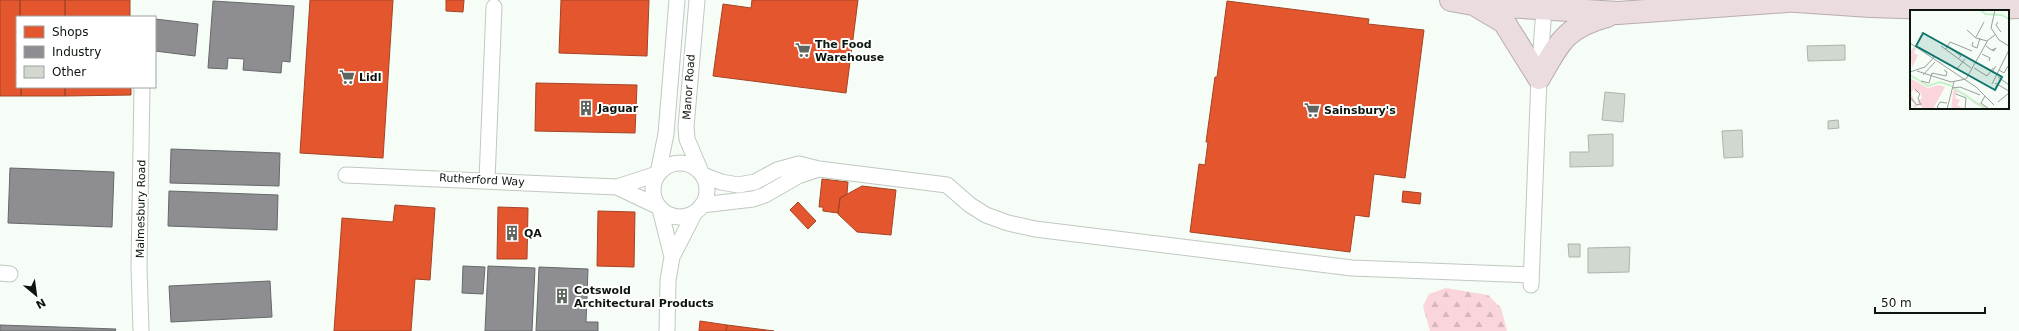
<svg xmlns="http://www.w3.org/2000/svg" width="2019" height="331" font-family="'DejaVu Sans',sans-serif">
  <style>
    .forest { fill: url(#forest-firs) }
    .shops { fill: #e4572e; stroke: #a34424 }
    .industry { fill: #8d8d92; stroke: #66696a }
    .building { fill: #d0d8d0; stroke: #acb4ad }
    .lines { fill: none; stroke-linecap: round; stroke-linejoin: round }
    .minor-casing { stroke: #c1c8c1; stroke-width: 17 }
    .highway-casing { stroke: #b9acad; stroke-width: 24 }
    .minor { stroke: #fefffe; stroke-width: 15 }
    .highway { stroke: #ebdcdf; stroke-width: 22 }
    .labels { text-anchor: middle; dominant-baseline: central; stroke-width: 4; stroke-linejoin: round; paint-order: stroke }
    .poi-label { font-size: 11px; font-weight: bold; fill: #0c160e; stroke: #fff; text-anchor: start }
    .street-label { font-size: 11px; fill: #0c160e; stroke: #fff }
    .inset-river { fill: none; stroke: #c4f2c9; stroke-width: 2 }
    .inset-road { fill: none; stroke: #98a099; stroke-width: 1 }
    .view { fill: #0f766e; fill-opacity: 0.15; stroke: #0f766e; stroke-width: 2 }
    .inset-edge { fill: none; stroke: #0c160e; stroke-width: 2 }
  </style>
  <defs>
    <pattern id="forest-firs" width="22" height="20" patternUnits="userSpaceOnUse"><rect width="22" height="20" fill="#fad6dc"/><path d="M5 1l3.5 6h-7zM16 11l3.5 6h-7z" fill="#d5b7bc"/></pattern>
  </defs>
  <rect width="100%" height="100%" fill="#f6fcf6"/>
  <path class="forest" d="M1446 288 1488 295 1501 308 1507 331H1430L1423 306 1429 294Z"/>
  <path class="shops" d="M0 0H20V17H17V87H21V96H0Z
    M20 0H65V17H20Z
    M65 0H130V17H65Z
    M310 0H393L383 158 300 153Z
    M446 0H464L463 12 446 11Z
    M561 0H649L647 56 559 53Z
    M752 0H858L846 93 713 76 723 4 751 8Z
    M1227 1 1369 19 1368 24 1424 30 1405 178 1374 174 1369 217 1355 215 1350 252 1190 232 1199 164 1205 165 1208 142H1206L1215 77H1217Z
    M536 83 637 85 635 133 535 131Z
    M21 87H65V96H21Z
    M65 87H131V95L65 96Z
    M822 179 848 182 847 194 840 198 838 213 823 211V207H819Z
    M862 186 896 190 891 235 857 232 838 214 840 198Z
    M1403 191 1421 193 1420 204 1402 202Z
    M798 202 816 221 808 229 790 210Z
    M395 205 435 208 430 280 415 279 411 331H334L342 218 393 222Z
    M498 207 528 208 527 259H497Z
    M598 211 635 212 634 267 597 266Z
    M700 321 727 325 726 331H699Z
    M727 325 774 331H726Z"/>
  <path class="industry" d="M213 1 294 6 290 62 282 61 281 73 243 70 244 59 228 58 227 69 208 68Z
    M155 19 198 24 195 56 155 51Z
    M171 149 280 153 279 186 170 183Z
    M10 168 114 172 112 227 8 223Z
    M169 191 278 195 277 230 168 226Z
    M463 266 485 267 483 294 462 293Z
    M488 266 535 268 532 331H485Z
    M539 267 588 269 586 322H598V331H536Z
    M270 281 272 317 171 322 169 286Z
    M0 325 116 329 115 331H0Z"/>
  <path class="building" d="M1845 45V60L1808 61 1807 46Z
    M1605 92 1625 94 1623 122 1602 120Z
    M1838 120 1839 128 1828 129V121Z
    M1742 130 1743 157 1724 158 1722 131Z
    M1613 134V166L1570 167V152H1589L1588 135Z
    M1568 244H1580V257H1569Z
    M1630 247 1629 272 1588 273V248Z"/>
  <g class="lines">
    <defs>
      <path id="minor" d="M697 0 686 127 687 139 701 172
        M653 190a27 27 0 1 1 54 0a27 27 0 1 1-54 0Z
        M658 173 666 134 677 0
        M346 175 617 187 657 206
        M703 175 721 182 738 185 755 182 777 170 799 164 819 169 947 185 970 205 986 215 1008 223 1035 229 1352 268 1531 275
        M487 180 494 7
        M617 187 657 174
        M702 205 753 199 765 195 798 176 819 169
        M660 209 672 257
        M0 273 10 274
        M1531 285 1539 78 1544 8
        M141 331 139 266 142 87
        M667 331 668 280 672 257 695 212"/>
      <path id="highway" d="M1451 0 1473 4 1618 13 1787 1
        M1782 0 1870 6 1962 9 2019 7
        M1477 6 1504 22 1539 78C1560 42 1564 28 1607 16"/>
    </defs>
    <use href="#minor" class="minor-casing"/>
    <use href="#highway" class="highway-casing"/>
    <use href="#minor" class="minor"/>
    <use href="#highway" class="highway"/>
  </g>
  <defs>
    <symbol id="supermarket-bare" viewBox="-9 -9 18 18"><path d="M-6-5.5h2.5l.6 2H6L4.5 2H-2.5L-4.4-4H-6ZM-1.5 3.2a1.3 1.3 0 1 0 .1 0ZM3 3.2a1.3 1.3 0 1 0 .1 0Z" fill="#5e665f" stroke="#fff" stroke-width="2.5" paint-order="stroke"/></symbol>
    <symbol id="building-bare" viewBox="-9 -9 18 18"><path d="M-4-6H4V6H1V3H-1V6H-4ZM-2.5-4.3h1.7v1.8h-1.7ZM.8-4.3h1.7v1.8H.8ZM-2.5-1h1.7V.8h-1.7ZM.8-1h1.7V.8H.8Z" fill="#5e665f" stroke="#fff" stroke-width="2.5" paint-order="stroke"/></symbol>
  </defs>
  <g fill-rule="evenodd">
    <use href="#supermarket-bare" x="792" y="39" width="22" height="22"/>
    <use href="#supermarket-bare" x="336" y="66" width="22" height="22"/>
    <use href="#building-bare" x="575" y="97" width="22" height="22"/>
    <use href="#supermarket-bare" x="1301" y="99" width="22" height="22"/>
    <use href="#building-bare" x="501" y="222" width="22" height="22"/>
    <use href="#building-bare" x="551" y="285" width="22" height="22"/>
  </g>
  <g class="labels">
    <g class="poi-label">
      <text x="815" y="44">The Food<tspan x="815" dy="13">Warehouse</tspan></text>
      <text x="359" y="77">Lidl</text>
      <text x="598" y="108">Jaguar</text>
      <text x="1324" y="110">Sainsbury's</text>
      <text x="524" y="233">QA</text>
      <text x="574" y="290">Cotswold<tspan x="574" dy="13">Architectural Products</tspan></text>
    </g>
    <g class="street-label">
      <text transform="translate(689 87) rotate(-86)">Manor Road</text>
      <text transform="translate(482 180) rotate(3)">Rutherford Way</text>
      <text transform="translate(141 209) rotate(-89)">Malmesbury Road</text>
    </g>
  </g>
  <g transform="translate(1910 10)">
    <rect width="99" height="99" fill="#f6fcf6"/>
    <path d="M4 37 6 38 4 43 8 45 2 58 0 41ZM0 68 18 78 29 75 35 77 23 99H11L12 97 7 92 12 88 11 83 5 82 4 79 1 83 7 96 5 98 3 96 5 94 0 90ZM44 77 45 80 56 84 63 92 71 93 79 99 67 95 62 92 56 85 47 82 45 88 50 90 47 95 54 99H41Z" fill="#fad6dc"/>
    <path class="inset-river" d="M71 0 75 4 92 5 99 9M0 65 18 76 30 72 42 76M44 78 76 99"/>
    <path class="inset-road" d="M85 0 81 18 89 30 99 36M88 12 86 15 91 22M57 20 66 28 77 31M66 27 74 12M63 32 62 36 67 38 70 28M0 33 66 77 84 95M31 36 61 58M37 36 51 46 49 48M76 36 80 39 84 41 86 38 82 40M36 39 40 32 62 41M72 44 80 48 79 51M86 56 82 62 87 64M64 58 77 66 83 58M47 59 55 49M89 60 94 63 98 56M7 61 41 72 56 69 78 30 85 25M0 62 15 57 25 46M13 65 25 52M88 67 99 75M11 71 19 73 22 63 36 66 37 62 34 60M85 73 99 81M82 74 99 40M42 78 50 77 70 85M5 79 10 84 8 88 11 95M46 84 56 88 55 99M75 86 71 93 79 99M0 87 7 95 10 94M88 92 99 83M30 99 27 97 30 92 37 93M37 99 44 72"/>
    <path class="view" d="M13 23 92 67 85 80 6 36Z"/>
    <rect width="99" height="99" class="inset-edge"/>
  </g>
  <rect x="16" y="16" width="140" height="72" fill="#ffffff" stroke="#9ea29f"/>
  <rect x="24" y="26" width="20" height="12" fill="#e4572e" stroke="#9ea29f"/>
  <text x="52" y="36" font-size="12" fill="#0c160e">Shops</text>
  <rect x="24" y="46" width="20" height="12" fill="#8d8d92" stroke="#9ea29f"/>
  <text x="52" y="56" font-size="12" fill="#0c160e">Industry</text>
  <rect x="24" y="66" width="20" height="12" fill="#d0d8d0" stroke="#9ea29f"/>
  <text x="52" y="76" font-size="12" fill="#0c160e">Other</text>
  <g transform="translate(36 295) rotate(151)" stroke="#ffffff" stroke-width="3" paint-order="stroke">
  <path d="M0-3L7 15L0 10L-7 15Z" fill="#0c160e"/>
  <text y="-6" font-size="11" font-weight="bold" text-anchor="middle" fill="#0c160e">N</text>
  </g>
  <path d="M1875 307v6h110v-6" fill="none" stroke="#0c160e" stroke-width="2"/>
  <text x="1881" y="307" font-size="12" fill="#0c160e" stroke="#ffffff" stroke-width="3" paint-order="stroke">50 m</text>
</svg>
